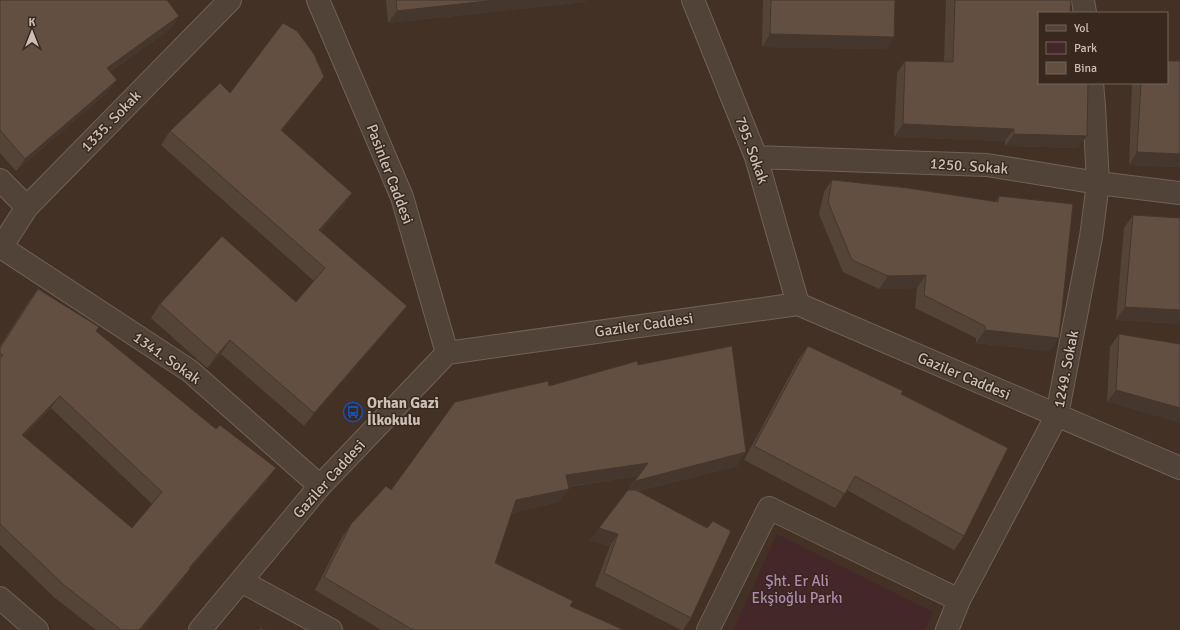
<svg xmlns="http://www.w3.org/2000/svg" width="1180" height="630" font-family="Signika,sans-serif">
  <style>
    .green { fill: #442729 }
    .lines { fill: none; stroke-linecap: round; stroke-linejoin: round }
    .minor-casing { stroke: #706157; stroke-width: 24 }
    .minor { stroke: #524339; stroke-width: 22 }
    .wall { fill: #544438; fill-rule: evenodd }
    .shaded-wall { fill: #45372e }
    .building { fill: #624f41; stroke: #45372e; fill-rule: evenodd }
    .labels { text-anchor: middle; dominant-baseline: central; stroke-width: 3; stroke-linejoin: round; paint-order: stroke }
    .street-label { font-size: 15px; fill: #ccc0b6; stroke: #38281e }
    .poi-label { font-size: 15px; font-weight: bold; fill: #ccc0b6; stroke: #38281e; text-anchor: start }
    .park-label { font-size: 15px; fill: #b189b0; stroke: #38281e }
  </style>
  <rect width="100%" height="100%" fill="#433125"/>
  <path class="green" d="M777 534 933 612 925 630H733Z"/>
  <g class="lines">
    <defs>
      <path id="minor" d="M318 0 402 197 447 353
        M693 0 756 157 798 304
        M1083 0 1085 13
        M756 157 987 165 1098 183 1180 193
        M0 180 27 207
        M1 247 190 371 320 486
        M0 249 27 207 230 0
        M241 581 331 630
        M0 598 37 630
        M200 630 320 486 447 353 798 304 1180 468
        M708 630 769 508 959 600
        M947 630 959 600 1057 415 1091 237 1098 183 1094 106 1092 83"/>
    </defs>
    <use href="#minor" class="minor-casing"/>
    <use href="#minor" class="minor"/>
  </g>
  <path class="wall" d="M0 0 179 16 170 29 110 72 108 92 16 171 0 153Z
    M386 0H586L584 2 388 23Z
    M763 0H895L894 37 885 49 762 47Z
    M946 0H1071L1039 13 1078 148 1005 146V141L894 137 897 73 905 61 944 62Z
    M324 77 314 90 282 130 343 207 320 232 397 319 304 426 221 354 207 368 151 318 160 304 296 302 314 281 161 145 170 131 230 93Z
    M1132 83H1167L1180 167 1129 165Z
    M832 180 995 202 999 196 1050 351 976 343V338L915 308 917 288 879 289 843 272 819 214 824 192Z
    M1133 215 1180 324 1116 320 1124 228Z
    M38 289 96 332 267 481 189 570 181 582 141 630H96L55 598 0 545V346L29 301ZM51 408 152 504 132 528 24 436Z
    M1119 334 1180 344 1107 402 1110 347Z
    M808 346 901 394 964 536 954 550 847 490 835 508 744 460 798 360Z
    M638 365 737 466 638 491 691 618 683 630H681L595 586 610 546 590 540 638 476 568 487 559 502 512 513 495 563 570 606 624 630H381L315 590 342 537 351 524 391 490 549 386Z"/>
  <path class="shaded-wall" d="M496 0H586L584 2 388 23 397 11Z
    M179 16 170 29 98 80 107 68Z
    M770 34 894 37 885 49 762 47Z
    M324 77 314 90 271 143 281 130Z
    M117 80 108 92 16 171 25 159Z
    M903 124 1014 129 1005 141 894 137Z
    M1014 134 1087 136 1078 148 1005 146Z
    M1137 152 1180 154V167L1129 165Z
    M352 193 343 207 309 244 319 230Z
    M926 275 917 288 879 289 888 276Z
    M407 306 397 319 304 426 314 413Z
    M1125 307 1180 310V324L1116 320Z
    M985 330 1059 338 1050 351 976 343Z
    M230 340 221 354 207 368 217 355Z
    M1116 390 1180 408V423L1107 402Z
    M60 396 51 408 13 447 22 435Z
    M746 452 737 466 625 494 635 481Z
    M648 463 639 476 557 488 566 475Z
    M276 468 267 481 189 570 181 582 141 630H139L189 568Z
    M569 489 559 502 507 514 516 500Z
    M599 528 618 534 610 546 590 540Z"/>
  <path class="building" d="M0 0H167L179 16 107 68 117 80 25 159 0 130Z
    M396 0H496L397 11Z
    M771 0H895L894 37 770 34Z
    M955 0H1071L1070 13H1039V83H1088L1087 136 1014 134V129L903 124 905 61 953 62Z
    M283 23 297 31 314 54 324 77 281 130 352 193 319 230 407 306 314 413 230 340 217 355 160 304 222 236 296 302 325 268 170 131 220 83 230 93Z
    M1167 61H1180V154L1137 152 1141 83H1167Z
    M832 180 908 188 998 202 999 196 1073 204 1059 338 985 330V326L924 295 926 275 888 276 852 260 828 202Z
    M1133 215 1180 218V310L1125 307Z
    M38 289 99 327 96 331 216 429 220 425 276 468 189 568 190 569 139 630H121L64 585 0 524V358L3 355 0 354V348ZM60 396 162 492 132 528 22 435Z
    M1119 334 1180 344V408L1116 390Z
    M732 346 746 452 635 481 648 463 566 475 569 489 516 500 495 563 573 601 570 606 624 630H413L324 577 351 524 386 486 391 490 455 402 548 381 549 386 637 361 638 365Z
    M808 346 903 391 901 394 1008 448 964 536 855 476 845 494 754 446Z
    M628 490H636L707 528 713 521 731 531 691 618 604 573 618 534 599 528Z
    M260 628 265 630H259Z"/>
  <defs>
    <symbol id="bus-ring" viewBox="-11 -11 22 22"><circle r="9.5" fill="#38281e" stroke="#1a4fb4" stroke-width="1.5"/><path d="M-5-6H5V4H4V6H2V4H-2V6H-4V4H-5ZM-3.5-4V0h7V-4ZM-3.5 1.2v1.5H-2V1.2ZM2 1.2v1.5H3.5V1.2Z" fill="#1a4fb4"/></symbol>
  </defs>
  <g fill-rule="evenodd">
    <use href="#bus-ring" x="342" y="401" width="22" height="22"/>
  </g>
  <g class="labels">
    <g class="street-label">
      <text transform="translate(111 121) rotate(-46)">1335. Sokak</text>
      <text transform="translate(752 150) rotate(70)">795. Sokak</text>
      <text transform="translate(969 166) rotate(4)">1250. Sokak</text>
      <text transform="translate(390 174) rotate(69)">Pasinler Caddesi</text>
      <text transform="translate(644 325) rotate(-8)">Gaziler Caddesi</text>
      <text transform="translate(167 358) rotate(35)">1341. Sokak</text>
      <text transform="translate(1066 369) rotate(-79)">1249. Sokak</text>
      <text transform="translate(964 376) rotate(23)">Gaziler Caddesi</text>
      <text transform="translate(329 479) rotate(-48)">Gaziler Caddesi</text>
    </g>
    <g class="poi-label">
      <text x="367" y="403">Orhan Gazi<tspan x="367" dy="17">İlkokulu</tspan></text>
    </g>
    <g class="park-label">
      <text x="797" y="581">Şht. Er Ali<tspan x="797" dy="17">Ekşioğlu Parkı</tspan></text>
    </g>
  </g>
  <rect x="1038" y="12" width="130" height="72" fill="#38281e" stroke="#73655b"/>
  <rect x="1046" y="25" width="20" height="6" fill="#524339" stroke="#73655b"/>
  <text x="1074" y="32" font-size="12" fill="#ccc0b6">Yol</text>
  <rect x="1046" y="42" width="20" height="12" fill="#442729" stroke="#73655b"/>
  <text x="1074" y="52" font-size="12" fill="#ccc0b6">Park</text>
  <rect x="1046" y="62" width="20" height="12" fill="#624f41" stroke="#73655b"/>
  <text x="1074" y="72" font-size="12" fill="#ccc0b6">Bina</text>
  <g transform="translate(32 32)" stroke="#38281e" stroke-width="3" paint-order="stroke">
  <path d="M0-3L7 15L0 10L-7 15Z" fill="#ccc0b6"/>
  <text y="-6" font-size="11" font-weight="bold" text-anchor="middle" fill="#ccc0b6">K</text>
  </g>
</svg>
